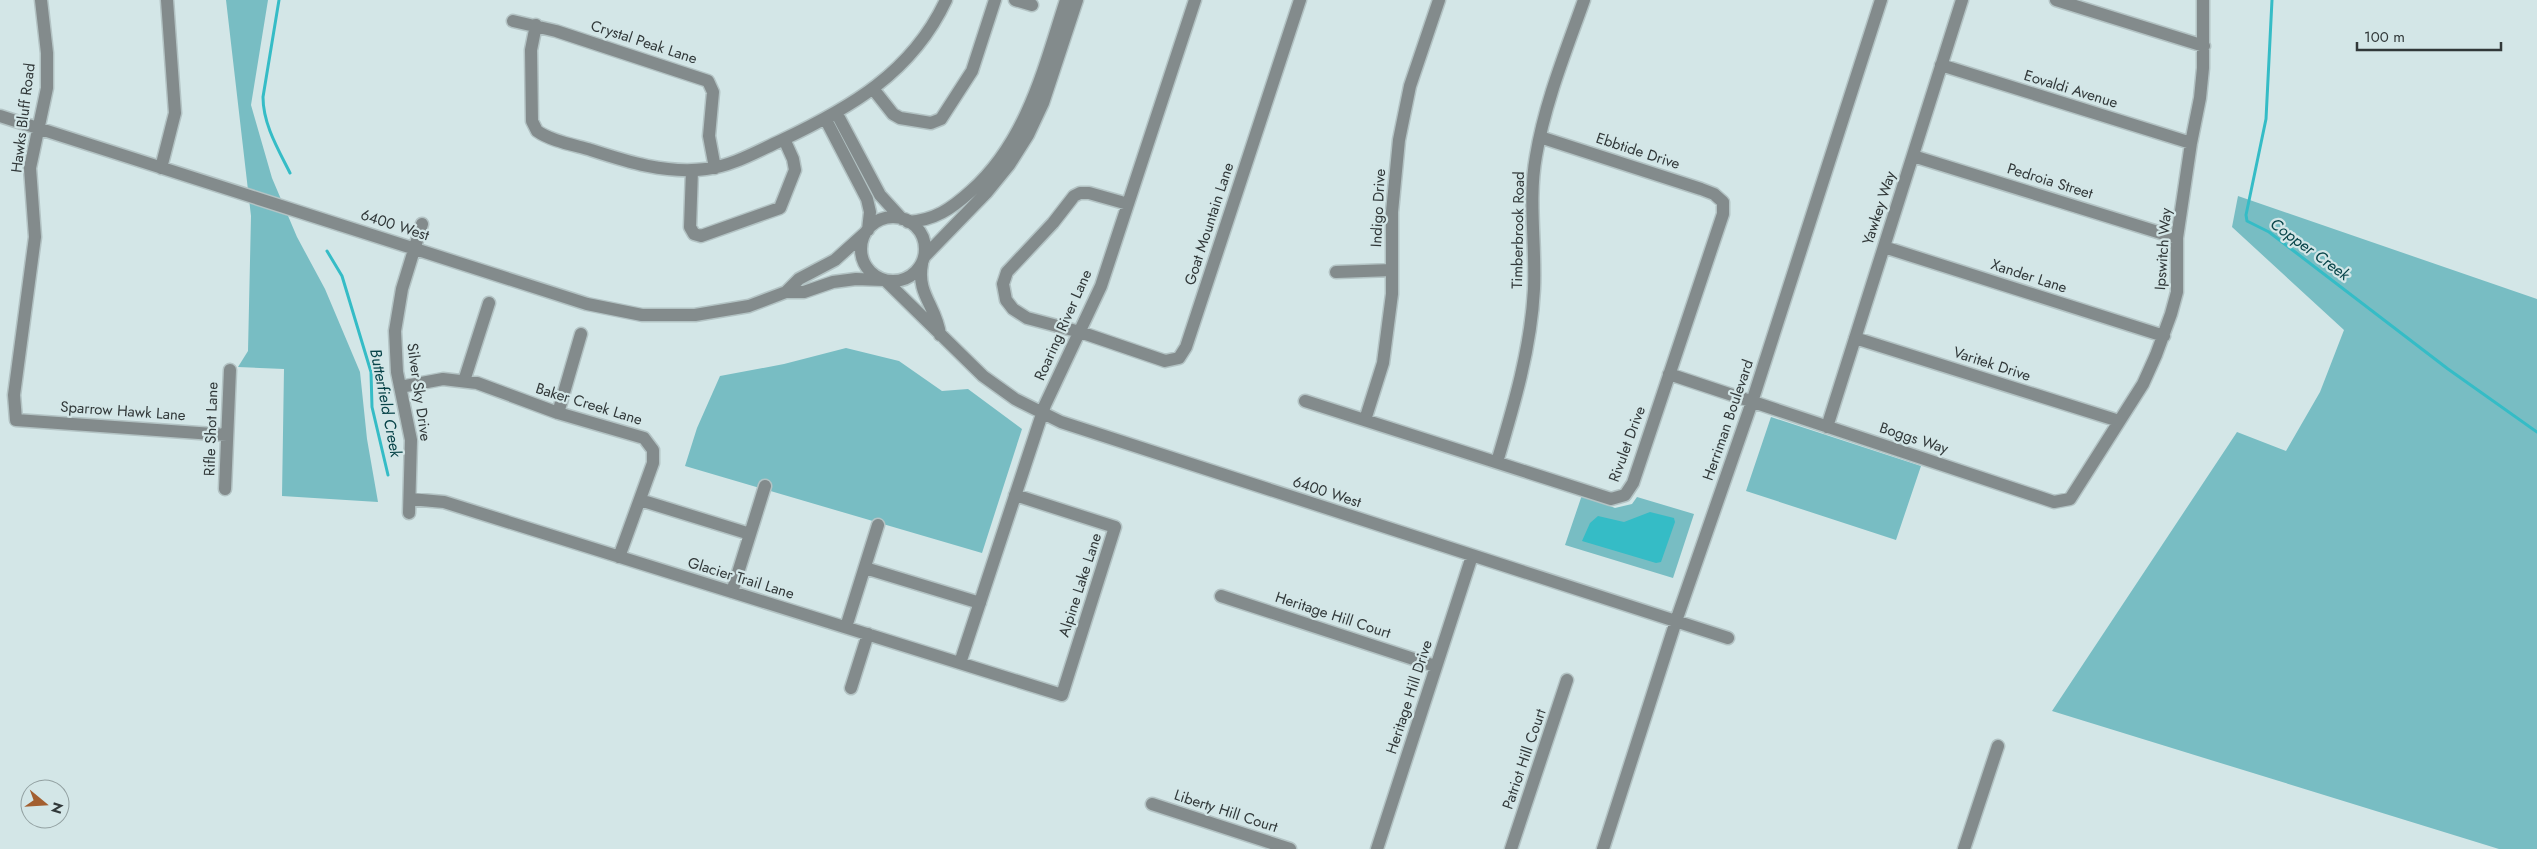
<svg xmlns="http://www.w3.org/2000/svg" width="2537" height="849" font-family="Jost,sans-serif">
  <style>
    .green { fill: #78bdc3 }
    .water { fill: #35bcc6 }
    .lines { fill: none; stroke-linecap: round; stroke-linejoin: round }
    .stream { stroke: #35bcc6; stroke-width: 3 }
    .minor-casing { stroke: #b3c3c4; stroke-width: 15 }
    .minor { stroke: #838b8c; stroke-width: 12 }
    .labels { text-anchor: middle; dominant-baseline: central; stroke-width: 4.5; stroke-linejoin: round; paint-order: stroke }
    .street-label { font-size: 15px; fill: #313839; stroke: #d3e6e7 }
    .water-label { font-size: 16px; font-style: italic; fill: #084449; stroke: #d3e6e7 }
  </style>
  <rect width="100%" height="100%" fill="#d3e6e7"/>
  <path class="green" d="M226 0H268L251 105 272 178 297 237 325 289 360 372 367 439 378 502 282 496 284 369 238 367 248 351 251 216Z
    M2238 196 2537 299V849H2499L2052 711 2237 432 2286 451 2320 392 2344 330 2232 227Z
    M846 348 899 361 942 391 968 389 1022 429 982 553 685 466 697 428 720 376 784 364Z
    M1771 417 1921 466 1896 540 1746 491Z
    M1582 495 1615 508 1632 504 1637 497 1694 514 1673 578 1565 545Z"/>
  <path class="water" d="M1650 512 1674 518 1675 522 1661 562 1656 563 1582 541 1590 523 1598 516 1624 522Z"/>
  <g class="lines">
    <path class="stream" d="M279 0 263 97C263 124 278 149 290 173
      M2272 0 2266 119 2246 215 2247 221 2269 232 2448 369 2537 432
      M327 251 342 276 371 372 372 407 388 475"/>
    <defs>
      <path id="minor" d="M41 0 47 53V88L30 168 35 237 14 395 16 420 227 435
        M1015 0 1032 5
        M2056 0 2204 46
        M513 21 556 31 708 81 713 92 709 136 715 168
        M536 25 531 50 532 121 537 131C551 141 574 145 591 150 628 162 666 174 706 169 732 166 756 152 780 141 850 108 912 73 946 0
        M1941 65 2191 143
        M874 90 893 114 900 118 931 123 941 119 972 71 995 0
        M837 114 880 195 902 219
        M0 116 587 304 642 315H695L749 306 786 292H804L833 282 856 279 884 280
        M826 120 867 199 870 212 868 230
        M1913 156 2177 238
        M161 168 175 113 167 0
        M692 170 690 227 694 234 701 236 780 208 795 170 793 159 784 139
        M1128 204 1089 193H1080L1074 196 1053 223 1007 272 1003 284 1006 300 1013 309 1027 318 1080 332 1165 361 1179 358 1186 347 1300 0
        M861 249a32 32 0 1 1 64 0a32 32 0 1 1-64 0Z
        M908 222C935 220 951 209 971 191 1027 141 1044 68 1066 0
        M1884 247 2164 336
        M924 257 987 192 1009 165 1028 135 1043 103 1077 0
        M922 264C916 294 937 307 940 335
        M1336 272 1392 270
        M885 280 983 376 1015 399 1061 422 1728 638
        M786 292 799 279 835 260 865 233
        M1855 338 2119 421
        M1669 374 2054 502 2070 499 2143 384 2156 355 2171 314 2177 292V238L2191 143 2200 98 2203 68V0
        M464 381 489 303
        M400 387 443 379 477 383 558 413 644 438 653 450V463L619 557
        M1305 401 1611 499 1625 495 1633 483 1723 214V202L1714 194 1701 189 1540 137
        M558 413 581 334
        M1365 420 1383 363 1392 294V212L1399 140 1410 86 1439 0
        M1827 427 1962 0
        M1497 462C1514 405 1531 348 1534 289 1536 244 1528 200 1536 156 1545 102 1566 51 1584 0
        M225 489 230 370
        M410 499 444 502 1062 695 1115 527 1015 495
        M640 500 750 534
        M409 513 411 440 397 372 395 331 402 289 422 224
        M865 568 980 603
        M732 592 765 486
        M1221 596 1435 666
        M846 627 878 525
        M960 663 1045 405 1101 286 1195 0
        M851 688 868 634
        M1152 804 1290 849
        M1377 849 1472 556
        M1511 849 1567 680
        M1603 849 1676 621 1752 402 1881 0
        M1964 849 1998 746"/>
    </defs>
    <use href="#minor" class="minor-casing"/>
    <use href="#minor" class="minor"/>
  </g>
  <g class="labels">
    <g class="street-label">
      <text transform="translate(644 42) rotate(18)">Crystal Peak Lane</text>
      <text transform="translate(2071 89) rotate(17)">Eovaldi Avenue</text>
      <text transform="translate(23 118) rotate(-83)">Hawks Bluff Road</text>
      <text transform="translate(1638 151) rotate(18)">Ebbtide Drive</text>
      <text transform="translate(2050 181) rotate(17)">Pedroia Street</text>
      <text transform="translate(1378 208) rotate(-87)">Indigo Drive</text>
      <text transform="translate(1879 208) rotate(-72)">Yawkey Way</text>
      <text transform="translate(1209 224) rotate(-72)">Goat Mountain Lane</text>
      <text transform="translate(395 225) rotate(18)">6400 West</text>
      <text transform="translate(1518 230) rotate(-89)">Timberbrook Road</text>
      <text transform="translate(2163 249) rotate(-86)">Ipswitch Way</text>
      <text transform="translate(2029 276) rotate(18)">Xander Lane</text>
      <text transform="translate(1063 325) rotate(-66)">Roaring River Lane</text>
      <text transform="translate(1992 364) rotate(18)">Varitek Drive</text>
      <text transform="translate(419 392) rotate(82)">Silver Sky Drive</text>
      <text transform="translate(589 404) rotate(17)">Baker Creek Lane</text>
      <text transform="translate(123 411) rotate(4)">Sparrow Hawk Lane</text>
      <text transform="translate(1728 420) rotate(-71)">Herriman Boulevard</text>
      <text transform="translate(211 429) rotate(-88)">Rifle Shot Lane</text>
      <text transform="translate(1914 438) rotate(18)">Boggs Way</text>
      <text transform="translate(1627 444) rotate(-70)">Rivulet Drive</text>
      <text transform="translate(1327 492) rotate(18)">6400 West</text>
      <text transform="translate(741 578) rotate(17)">Glacier Trail Lane</text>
      <text transform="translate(1080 585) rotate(-72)">Alpine Lake Lane</text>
      <text transform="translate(1333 615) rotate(18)">Heritage Hill Court</text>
      <text transform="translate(1409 697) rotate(-72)">Heritage Hill Drive</text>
      <text transform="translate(1524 759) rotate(-71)">Patriot Hill Court</text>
      <text transform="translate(1226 811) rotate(18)">Liberty Hill Court</text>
    </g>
    <g class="water-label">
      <text transform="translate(2310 249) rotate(36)">Copper Creek</text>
      <text transform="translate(386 403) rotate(79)">Butterfield Creek</text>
    </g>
  </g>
  <g transform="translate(45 804) rotate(108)"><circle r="24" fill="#d3e6e7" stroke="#92a0a1"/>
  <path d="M0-4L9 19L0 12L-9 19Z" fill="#a35f30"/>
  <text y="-8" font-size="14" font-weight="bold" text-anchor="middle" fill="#313839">N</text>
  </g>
  <path d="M2357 42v8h144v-8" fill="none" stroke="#313839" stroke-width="2.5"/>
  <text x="2364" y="42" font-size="15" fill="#313839" stroke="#d3e6e7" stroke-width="4" paint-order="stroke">100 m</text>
</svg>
